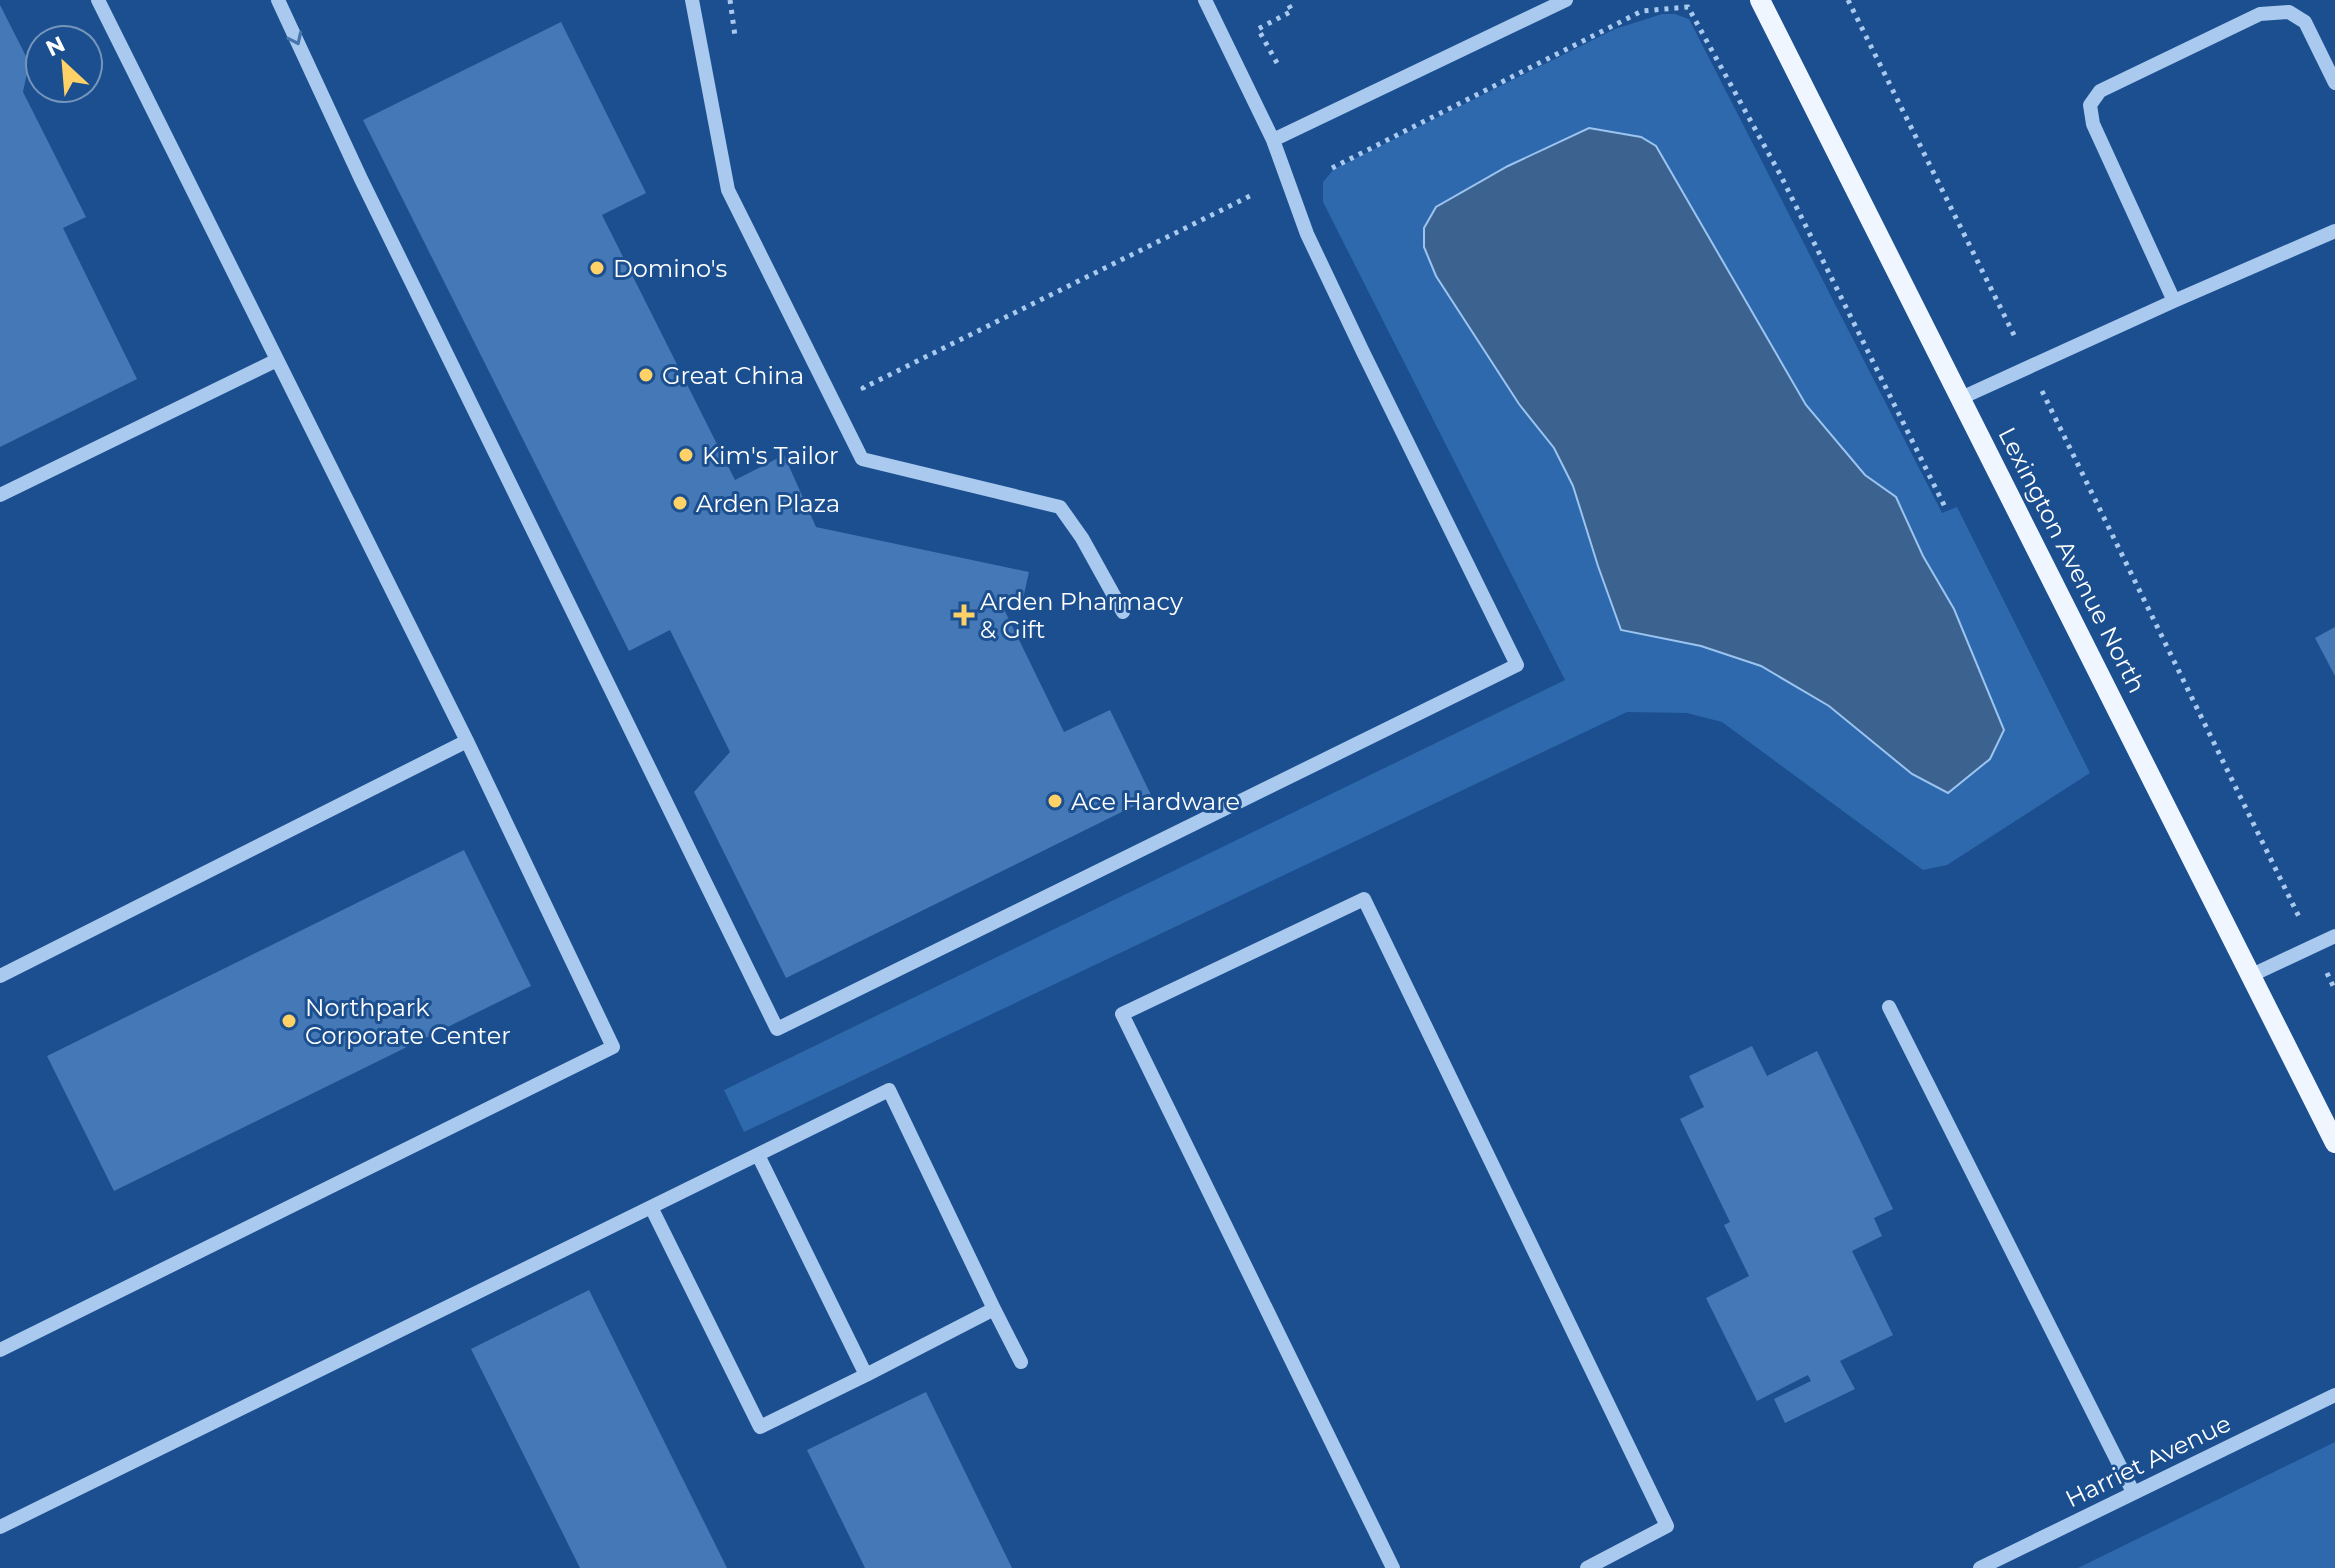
<svg xmlns="http://www.w3.org/2000/svg" width="2335" height="1568" font-family="Montserrat,sans-serif">
  <style>
    .green { fill: #2e69ad; fill-rule: evenodd }
    .water { fill: #3c6290; stroke: #9cc4f0; stroke-width: 2 }
    .building { fill: #4478b7 }
    .lines { fill: none; stroke-linecap: round; stroke-linejoin: round }
    .path { stroke: #a9c9ee; stroke-width: 5; stroke-dasharray: 4 6; stroke-linecap: butt }
    .minor { stroke: #a9c9ee; stroke-width: 14 }
    .major { stroke: #f0f6ff; stroke-width: 20 }
    .oneway { stroke: #4674ac }
    .poi-dot { fill: #ffd166; stroke: #1b4f8f; stroke-width: 3 }
    .labels { text-anchor: middle; dominant-baseline: central; stroke-width: 6; stroke-linejoin: round; paint-order: stroke }
    .poi-label { font-size: 24px; fill: #fff; stroke: #1b4f8f; text-anchor: start }
    .street-label { font-size: 24px; fill: #fff; stroke: #1b4f8f }
  </style>
  <rect width="100%" height="100%" fill="#1b4f8f"/>
  <path class="green" d="M1662 14H1675L1689 19 1942 513 1957 507 2090 773 1947 865 1923 870 1722 722 1687 713 1627 712 744 1132 724 1090 1565 680 1323 202V182L1334 169 1615 29ZM1656 146 1806 405 1865 475 1896 497 1923 556 1954 609 1912 774 1829 706 1761 666 1701 646 1598 566 1573 486 1554 448 1519 404Z
    M2335 1442V1568H2078Z"/>
  <path class="water" d="M1589 128 1641 137 1656 146 1806 405 1865 475 1896 497 1923 556 1954 609 2004 730 1990 759 1948 793 1912 774 1829 706 1761 666 1701 646 1621 630 1598 566 1573 486 1554 448 1519 404 1436 276 1424 247V228L1436 207 1508 166Z"/>
  <path class="building" d="M0 5 33 70 27 73 23 92 86 217 63 228 137 379 0 447Z
    M561 22 646 193 602 215 735 480 784 455 816 527 1029 572 1022 603 998 597 1064 732 1110 710 1152 797 786 978 694 792 730 752 670 630 629 651 363 120Z
    M2335 627V676L2315 638Z
    M464 850 531 986 114 1191 47 1056Z
    M1752 1046 1767 1076 1817 1051 1893 1209 1874 1218 1882 1236 1852 1251 1893 1335 1840 1361 1855 1389 1785 1423 1774 1399 1811 1381 1808 1375 1757 1401 1706 1298 1749 1276 1724 1225 1730 1222 1680 1119 1704 1107 1689 1076Z
    M589 1290 724 1562 727 1568H580L471 1349Z
    M926 1392 1012 1568H865L807 1450Z"/>
  <g class="lines">
    <path class="path" d="M730 0 735 36
      M1848 0 2016 339
      M1277 63 1258 29 1292 11 1286 0
      M1332 168 1642 11 1688 7 1781 176 1945 507
      M864 390 863 388 1254 194
      M2042 391 2301 921
      M2327 973 2335 990"/>
    <path class="minor" d="M278 0 361 179 777 1029 1517 665 1363 352 1307 234 1273 140 1205 0
      M692 0 728 190 862 459 1060 507 1082 538 1123 612
      M1273 140 1566 0
      M2174 301 2093 124 2090 105 2100 91 2260 14 2289 12 2305 22 2335 83
      M1961 398 2174 301 2335 231
      M0 495 277 360
      M2252 975 2335 936
      M0 976 467 741
      M1889 1007 2133 1492
      M651 1207 760 1427 866 1375
      M994 1309 1021 1362
      M0 1350 613 1047 467 741 98 0
      M0 1527 889 1090 994 1309 866 1375 758 1155
      M1393 1568 1122 1014 1364 899 1667 1526 1587 1568
      M1980 1568 2335 1395"/>
    <path class="major" d="M1760 0 2335 1143"/>
  </g>
  <defs><path id="oneway-chevron" d="M-2-3.5L2.5 0L-2 3.5" fill="none" stroke-width="1.6" stroke-linecap="round" stroke-linejoin="round" transform="scale(2)"/></defs>
  <use class="oneway" href="#oneway-chevron" transform="translate(296 39) rotate(65)"/>
  <g class="poi-dot">
    <circle cx="597" cy="268" r="8"/>
    <circle cx="646" cy="375" r="8"/>
    <circle cx="686" cy="455" r="8"/>
    <circle cx="680" cy="503" r="8"/>
    <path d="M960 603h8v8h8v8h-8v8h-8v-8h-8v-8h8z"/>
    <circle cx="1055" cy="801" r="8"/>
    <circle cx="289" cy="1021" r="8"/>
  </g>
  <g class="labels">
    <g class="poi-label">
      <text x="613" y="268">Domino's</text>
      <text x="662" y="375">Great China</text>
      <text x="702" y="455">Kim's Tailor</text>
      <text x="696" y="503">Arden Plaza</text>
      <text x="980" y="601">Arden Pharmacy<tspan x="980" dy="28">&amp; Gift</tspan></text>
      <text x="1071" y="801">Ace Hardware</text>
      <text x="305" y="1007">Northpark<tspan x="305" dy="28">Corporate Center</tspan></text>
    </g>
    <g class="street-label">
      <text transform="translate(2072 560) rotate(63)">Lexington Avenue North</text>
      <text transform="translate(2148 1461) rotate(-26)">Harriet Avenue</text>
    </g>
  </g>
  <g transform="translate(64 64) rotate(334)"><circle r="38" fill="#1b4f8f" stroke="#7695bc" stroke-width="2"/>
  <path d="M0-6L14 30L0 20L-14 30Z" fill="#ffd166"/>
  <text y="-12" font-size="22" font-weight="bold" text-anchor="middle" fill="#ffffff">N</text>
  </g>
</svg>
